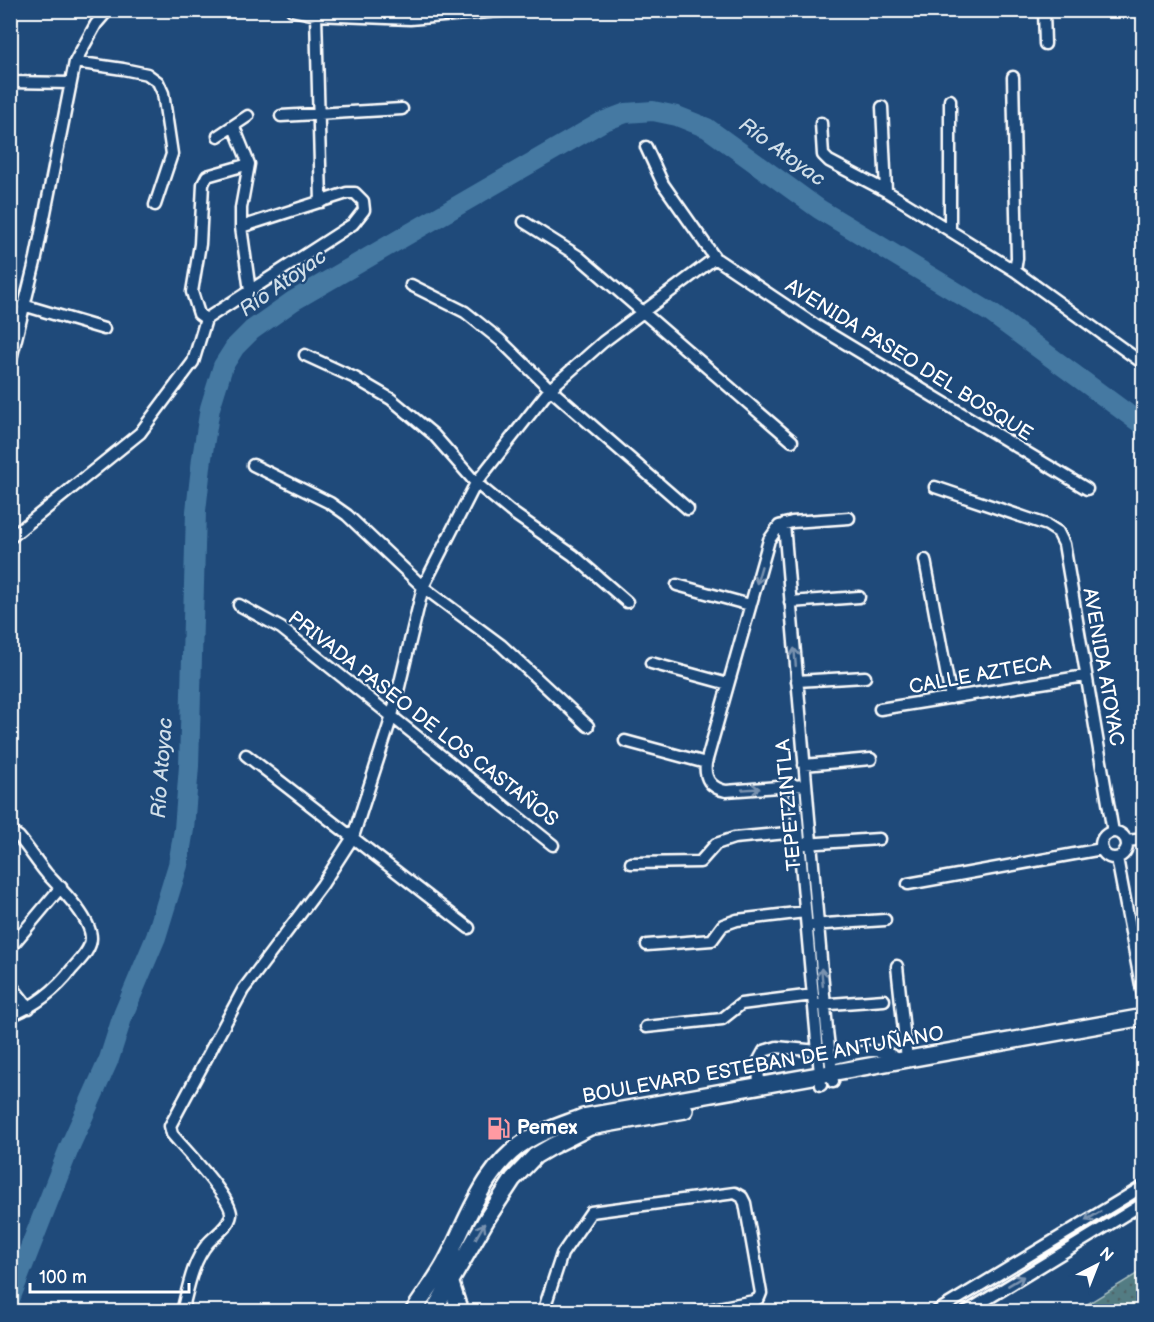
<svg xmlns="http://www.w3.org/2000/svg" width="1154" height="1322" font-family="'Balsamiq Sans',sans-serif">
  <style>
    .grass { fill: url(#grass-dots); stroke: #a8bec1; stroke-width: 1.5 }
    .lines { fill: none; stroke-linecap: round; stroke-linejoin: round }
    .river { stroke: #4579a2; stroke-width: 20 }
    .street-casing { stroke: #fff; stroke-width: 15 }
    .secondary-casing { stroke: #fff; stroke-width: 20 }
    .street { stroke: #1f4a7a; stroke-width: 10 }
    .secondary { stroke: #1f4a7a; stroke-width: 15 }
    .oneway { stroke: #7992af }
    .labels { text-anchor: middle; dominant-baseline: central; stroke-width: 4.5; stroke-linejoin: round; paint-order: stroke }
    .street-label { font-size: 20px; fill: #fff; stroke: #1f4a7a }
    .poi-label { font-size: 20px; font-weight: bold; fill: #fff; stroke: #1f4a7a; text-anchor: start }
    .water-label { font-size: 21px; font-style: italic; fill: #d0dee8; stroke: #1f4a7a }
  </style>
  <defs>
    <pattern id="grass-dots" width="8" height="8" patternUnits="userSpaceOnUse" patternTransform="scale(1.5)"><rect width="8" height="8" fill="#527c83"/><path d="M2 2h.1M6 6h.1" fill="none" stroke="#4f6468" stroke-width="1.8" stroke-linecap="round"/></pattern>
  </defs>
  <rect width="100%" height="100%" fill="#1f4a7a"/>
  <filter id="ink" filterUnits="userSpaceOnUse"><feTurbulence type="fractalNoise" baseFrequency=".0167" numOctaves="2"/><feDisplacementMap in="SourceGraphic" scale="12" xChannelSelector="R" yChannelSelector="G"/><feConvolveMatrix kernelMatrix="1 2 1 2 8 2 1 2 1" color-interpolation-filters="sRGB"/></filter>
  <g filter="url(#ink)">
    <path class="grass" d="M1143 1270V1311H1076Z"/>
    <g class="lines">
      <path class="river" d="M10 1299 70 1146 109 1059 123 1015 156 937 178 865 184 829 189 766 196 511 202 458 210 408 223 366 235 347 252 330 293 301 602 122 626 113 653 111 677 116 707 128 819 209 991 313 1144 426"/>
      <defs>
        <path id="street" d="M292 10 316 15 410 19 510 10
          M1044 10 1045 44
          M316 15 321 202
          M75 62 123 69 147 74 158 82 163 93 172 154 155 205
          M1013 77 1017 258 1015 271
          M10 82 70 83
          M882 107 886 191
          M281 116 402 109
          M821 123 823 155 829 161 886 191 1015 271 1144 364
          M234 127 249 164 241 208V227L250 291
          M218 136 248 116
          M646 147 663 184 715 258 815 325 1087 489
          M524 222 578 256 792 441
          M950 229V100
          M411 285 465 312 500 340 550 389 688 509
          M23 305 104 329
          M206 319 199 314 192 292 200 244 203 184 207 176 249 164
          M305 355 355 378 391 399 433 434 476 483 510 511 573 555 627 602
          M10 363 36 258 75 62 96 24 108 10
          M253 465 330 503 347 515 423 587 501 645 588 726
          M935 487 1047 525 1058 532 1064 544 1113 832
          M784 524 827 1030 833 1082
          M10 538 140 433 193 362 206 319 353 224 364 210 363 201 355 193H347L241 227
          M925 560 951 698
          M677 585 750 605
          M790 602 859 597
          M239 605 281 628 553 845
          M651 663 728 684
          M797 681 865 677
          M880 709 1085 676
          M625 741 706 763
          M246 755 469 928
          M804 765 871 759
          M794 785 821 1085
          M806 785 726 791C710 788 704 778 706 763L769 540 779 526 792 522 849 518
          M1101 845a13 13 0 1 1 26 0a13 13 0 1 1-26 0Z
          M10 834 13 833 19 837C29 849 37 862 47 874 60 888 91 918 91 938 91 950 79 961 72 969 56 990 35 1006 10 1016
          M1127 841 1144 839
          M804 844 879 839
          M1117 858 1144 1001
          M631 863 700 862 716 844 734 838 798 832
          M908 884 1102 849
          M810 925 885 920
          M647 945 712 940 723 925 737 920 805 912
          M10 948 61 887
          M897 966 907 1059
          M10 984 29 1008
          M817 1005 884 1000
          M646 1027 722 1019 741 1004 813 995
          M830 1059C852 1055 882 1042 899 1061
          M759 1086 758 1062 764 1051 777 1047 818 1051
          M182 1312C188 1289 192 1262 208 1243 215 1235 229 1227 231 1215 233 1199 184 1149 172 1134L170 1126 243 990 322 885 353 837 392 716 423 587 476 483 550 389 603 342 715 258
          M543 1312 562 1254 591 1212 735 1193 742 1197 745 1203 761 1293 759 1298 754 1301 696 1312
          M936 1312 1144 1186
          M966 1312 1144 1203"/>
        <path id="secondary" d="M449 1277 460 1312
          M413 1312C423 1296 435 1281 444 1265 468 1222 482 1167 528 1140 545 1130 565 1124 583 1117L1144 1017
          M433 1312 488 1217 513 1179 535 1156 552 1146 590 1127 685 1110"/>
      </defs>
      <use href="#street" class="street-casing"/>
      <use href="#secondary" class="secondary-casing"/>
      <use href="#street" class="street"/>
      <use href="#secondary" class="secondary"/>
    </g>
    <defs><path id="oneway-shaft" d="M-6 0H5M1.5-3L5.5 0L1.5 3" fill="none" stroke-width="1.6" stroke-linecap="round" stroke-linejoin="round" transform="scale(1.5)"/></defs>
    <g class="oneway">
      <use href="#oneway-shaft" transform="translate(759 575) rotate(106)"/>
      <use href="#oneway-shaft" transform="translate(795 657) rotate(-95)"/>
      <use href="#oneway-shaft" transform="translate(751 789) rotate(-4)"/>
      <use href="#oneway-shaft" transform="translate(822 977) rotate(-95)"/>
      <use href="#oneway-shaft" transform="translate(1093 1216) rotate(149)"/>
      <use href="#oneway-shaft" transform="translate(480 1231) rotate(-60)"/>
      <use href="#oneway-shaft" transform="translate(1016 1281) rotate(-31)"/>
    </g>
  </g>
  <defs>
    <symbol id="fuel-bare" viewBox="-9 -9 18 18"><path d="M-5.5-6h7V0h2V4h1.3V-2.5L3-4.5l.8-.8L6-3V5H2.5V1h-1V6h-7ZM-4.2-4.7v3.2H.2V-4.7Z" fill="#ff9aa2" stroke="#1f4a7a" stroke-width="2.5" paint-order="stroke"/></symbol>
  </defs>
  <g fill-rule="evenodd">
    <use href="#fuel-bare" x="482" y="1112" width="33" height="33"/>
  </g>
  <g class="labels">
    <g class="street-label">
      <text transform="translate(909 360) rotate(32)">AVENIDA PASEO DEL BOSQUE</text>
      <text transform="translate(1103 667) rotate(80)">AVENIDA ATOYAC</text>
      <text transform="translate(980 675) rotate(-10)">CALLE AZTECA</text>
      <text transform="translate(423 719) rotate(38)">PRIVADA PASEO DE LOS CASTAÑOS</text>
      <text transform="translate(789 805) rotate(-95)">TEPETZINTLA</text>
      <text transform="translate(763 1065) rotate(-10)">BOULEVARD ESTEBAN DE ANTUÑANO</text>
    </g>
    <g class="poi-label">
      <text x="517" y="1128">Pemex</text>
    </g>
    <g class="water-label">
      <text transform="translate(782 152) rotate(36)">Río Atoyac</text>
      <text transform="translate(283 283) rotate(-35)">Río Atoyac</text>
      <text transform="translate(162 768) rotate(-86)">Río Atoyac</text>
    </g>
  </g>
  <rect width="1154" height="1322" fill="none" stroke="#1f4a7a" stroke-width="36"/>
  <rect x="18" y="18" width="1118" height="1286" fill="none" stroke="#fff" stroke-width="2" filter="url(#ink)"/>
  <g transform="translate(1097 1265) rotate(42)" stroke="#1f4a7a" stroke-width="4.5" paint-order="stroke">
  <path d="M0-4.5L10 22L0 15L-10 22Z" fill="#ffffff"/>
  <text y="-9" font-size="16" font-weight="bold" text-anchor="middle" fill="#ffffff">N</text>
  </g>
  <path d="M30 1283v9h159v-9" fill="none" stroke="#ffffff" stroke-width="3"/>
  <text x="39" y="1283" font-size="18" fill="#ffffff" stroke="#1f4a7a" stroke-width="4.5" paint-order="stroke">100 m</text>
</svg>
